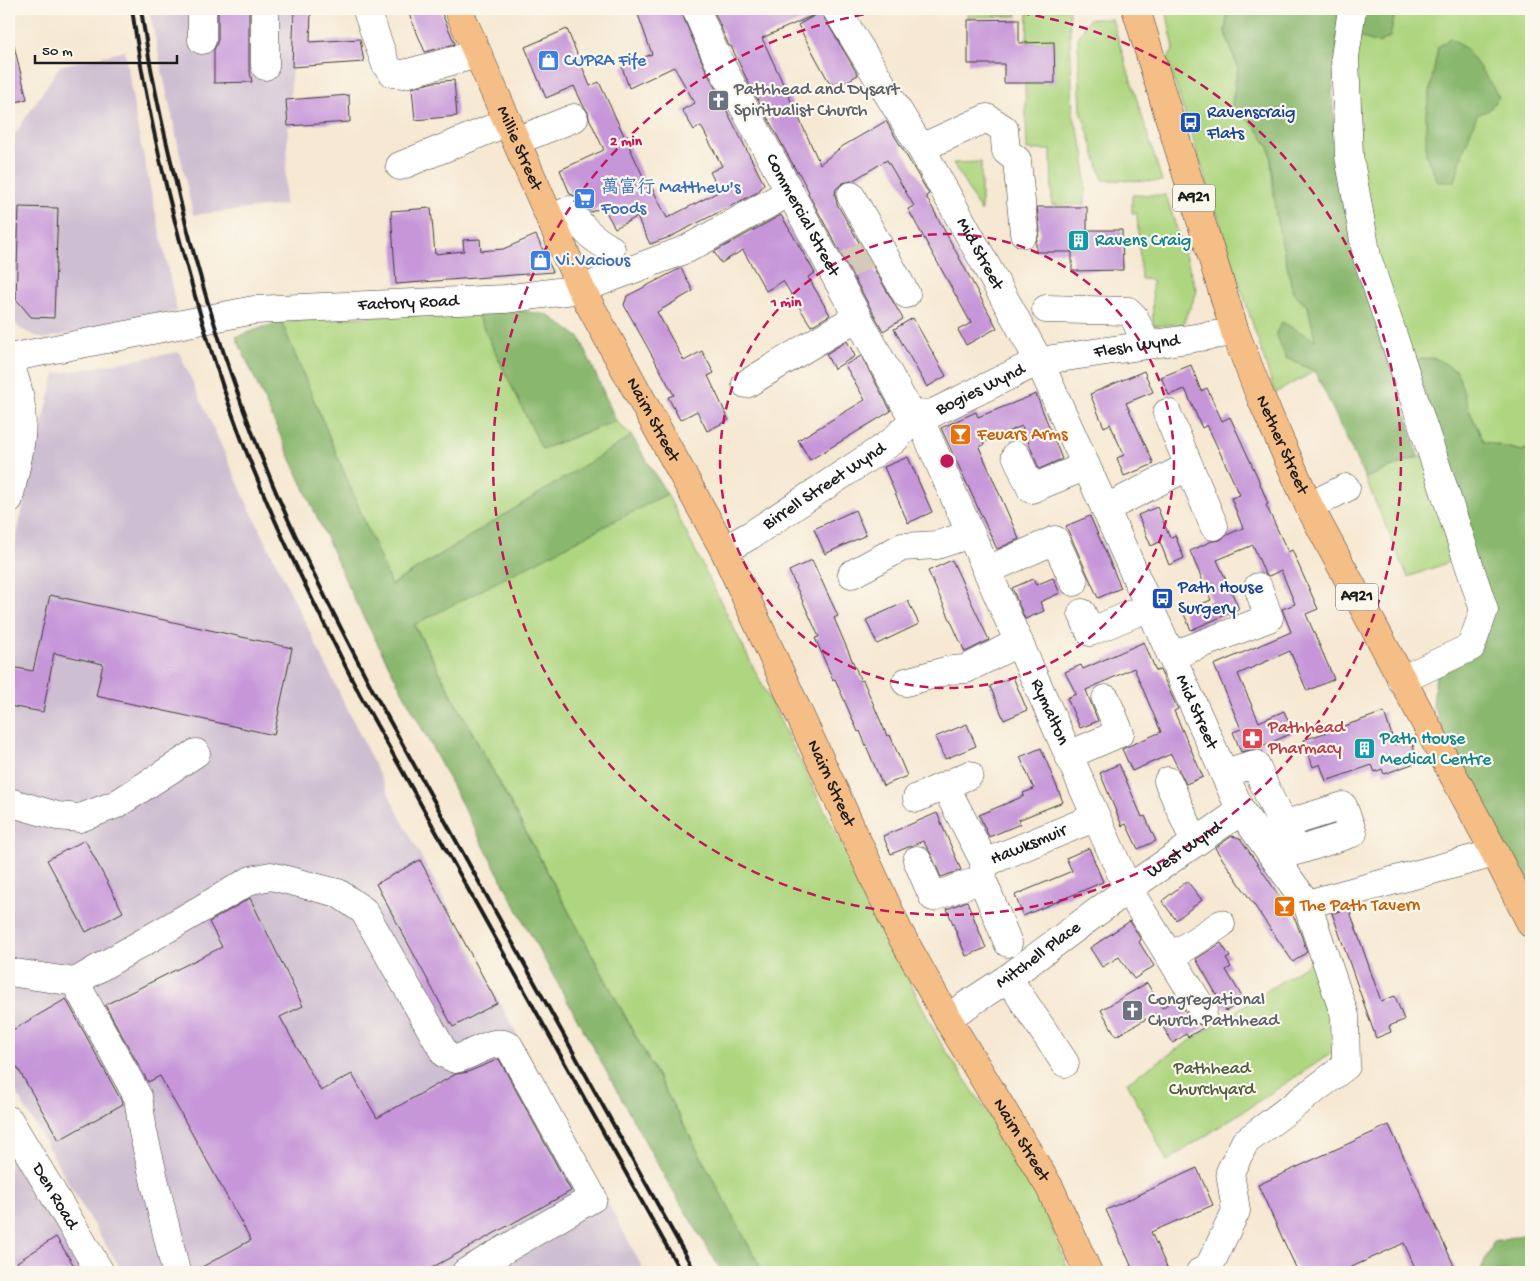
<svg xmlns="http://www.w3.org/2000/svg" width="1540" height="1281" font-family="'Gochi Hand','LXGW WenKai TC',sans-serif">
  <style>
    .industrial { fill: #cebed1 }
    .green { fill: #aed680; stroke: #65794e }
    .forest { fill: #8ab76e; stroke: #536a45 }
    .building { fill: #c696d9 }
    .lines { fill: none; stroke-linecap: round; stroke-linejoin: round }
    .minor-tunnel { stroke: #d5c9b7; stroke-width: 28; stroke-dasharray: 28 14; stroke-linecap: butt }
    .minor-casing { stroke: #3d3b37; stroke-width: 29 }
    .major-casing { stroke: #3d3b37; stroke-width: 29 }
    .minor { stroke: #fff; stroke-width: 28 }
    .major { stroke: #f6be87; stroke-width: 28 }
    .rail { stroke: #1c1c1c; stroke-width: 4 }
    .ring { fill: none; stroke: #c2185b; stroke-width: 2.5; stroke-dasharray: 9 6 }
    .labels { text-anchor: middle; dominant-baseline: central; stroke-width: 4.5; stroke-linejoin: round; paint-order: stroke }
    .shield { fill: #fbf7ec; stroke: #5f5e5a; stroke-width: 1 }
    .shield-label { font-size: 16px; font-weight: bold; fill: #1c1c1c }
    .shop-label { font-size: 18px; fill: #366cbe; stroke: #fbf7ec; text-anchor: start }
    .worship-label { font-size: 18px; fill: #5b616d; stroke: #fbf7ec; text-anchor: start }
    .transit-label { font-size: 18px; fill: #164399; stroke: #fbf7ec; text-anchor: start }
    .street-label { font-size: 18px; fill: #1c1c1c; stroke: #fbf7ec }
    .culture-label { font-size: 18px; fill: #0d838f; stroke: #fbf7ec; text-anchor: start }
    .food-label { font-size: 18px; fill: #c56008; stroke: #fbf7ec; text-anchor: start }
    .health-label { font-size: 18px; fill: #be3a42; stroke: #fbf7ec; text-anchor: start }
    .park-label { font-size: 18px; fill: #4f5d3f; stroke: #fbf7ec }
    .centre { fill: #c2185b; stroke: #fbf7ec; stroke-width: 2.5 }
    .ring-label { font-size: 15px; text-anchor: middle; font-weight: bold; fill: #c2185b; stroke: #fbf7ec; stroke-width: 4.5; stroke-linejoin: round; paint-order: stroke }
  </style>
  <rect width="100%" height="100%" fill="#fbf7ec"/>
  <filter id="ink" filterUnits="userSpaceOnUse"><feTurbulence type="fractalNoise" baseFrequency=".02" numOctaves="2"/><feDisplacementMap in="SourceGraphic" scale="10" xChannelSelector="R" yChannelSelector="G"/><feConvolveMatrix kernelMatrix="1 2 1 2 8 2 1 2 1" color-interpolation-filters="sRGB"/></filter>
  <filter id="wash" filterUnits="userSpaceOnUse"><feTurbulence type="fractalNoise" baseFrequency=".0096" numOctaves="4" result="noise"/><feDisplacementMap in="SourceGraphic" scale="20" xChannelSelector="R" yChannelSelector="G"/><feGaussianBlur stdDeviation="1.12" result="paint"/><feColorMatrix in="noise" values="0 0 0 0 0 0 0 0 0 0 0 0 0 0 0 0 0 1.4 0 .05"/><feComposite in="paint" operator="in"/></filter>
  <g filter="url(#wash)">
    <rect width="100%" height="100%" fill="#f6e8d2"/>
    <path class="industrial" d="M149 9H295L284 205 193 215Z
      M125 51 137 126 177 311 43 339 20 329 9 315V143L60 66Z
      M179 352 248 505 400 817 645 1272H123L89 1218 9 1080V573L32 464 55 374Z
      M9 1145 84 1272H9Z"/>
    <path class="green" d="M967 9H1016L1017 16 967 17Z
      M1028 9H1069L1073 114 1085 155V204L1052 205 1051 150H1027L1025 83 1055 82 1054 42 1027 43Z
      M1166 9H1228L1225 32 1238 68 1232 104 1257 129 1270 149 1276 216 1293 292 1308 306 1316 341 1282 322 1286 358 1315 371 1275 393 1167 59 1174 49Z
      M1352 9H1519L1531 15V447L1522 451 1484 442 1469 410 1450 484 1466 556 1408 577 1365 478 1432 452 1367 257Z
      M1089 19H1112L1162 181 1103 180 1081 110 1078 38Z
      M981 162V212L953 163Z
      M1132 195H1166L1197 292 1183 324 1153 326 1152 280 1141 279 1137 213H1132Z
      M476 312 542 449 616 421 632 436 391 585 281 321Z
      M667 494 940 1042 1005 1139 1046 1212 1069 1272H763L414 624Z
      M1320 956 1338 1049 1167 1161 1127 1082Z"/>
    <path class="forest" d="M1228 9H1341L1332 94 1339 180 1418 456 1365 478 1315 371 1286 358 1276 333 1282 322 1315 340 1308 306 1293 292 1276 216 1270 149 1257 129 1232 104 1238 68 1225 32Z
      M1358 9H1396L1390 37 1379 43 1358 37Z
      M1450 38 1466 49 1485 75 1499 97 1489 110 1477 115 1463 152 1455 182H1438L1426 155V113L1438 47Z
      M511 309 548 315 580 338 616 421 542 449 476 312Z
      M281 321 391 585 632 436 667 494 414 625 763 1272H722L667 1181 527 928 354 599 236 337Z
      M1435 358 1457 371 1469 410 1484 442 1522 451 1531 447V897L1453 751 1433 706 1436 673 1483 646 1450 484 1416 359Z
      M1531 1233V1272H1480L1494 1241Z"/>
    <g id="blocks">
      <path class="building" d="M218 9H249V66L252 82 214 83V50L218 40Z
        M294 9H311L310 42 360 39 364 62 292 67Z
        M407 9H440L455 44 425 52Z
        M636 9H680L703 64 764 184 758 192 670 237 650 244 637 217 615 228 603 207 591 212 578 197 570 194 560 170 604 150 589 118 588 112 583 105 574 86 546 98 525 47 567 29 590 86 599 82 649 189 652 188 667 218 720 191 710 172 722 166 701 126 694 130 682 110 695 103 674 67 629 88 622 67 652 54Z
        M713 9H820L821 12 762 38 820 164 843 146 886 121 929 194 926 196 997 328 966 345 958 330 971 323 908 209 914 206 887 160 852 181 843 183 836 189 835 195 837 204 903 319 883 331 808 193 809 192 798 171 797 172 748 82 731 46H729Z
        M821 12 858 75 834 88 832 83 830 84 798 25Z
        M1019 19V43L1054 42 1055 83H1004V64H968V20Z
        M14 46 27 99 9 104V47Z
        M454 80 457 116 415 120 412 88 434 82Z
        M349 95 350 122 288 126 286 100Z
        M19 207 58 208 54 318 31 317 16 299Z
        M1037 207H1087V230H1122L1123 270 1072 271V252H1036V242L1040 232Z
        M431 208 435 254 464 251 463 240 480 239 481 251 503 249 536 235 553 272 396 284 391 211Z
        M781 215 815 273 808 277 830 315 811 326 783 281 766 291 743 250 721 263 714 252Z
        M681 268 693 291 657 312 684 361 702 351 714 373 708 376 729 420 707 431 697 411 680 420 668 397 674 395 624 305 627 296Z
        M913 318 946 376 927 387 894 329Z
        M847 341 855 356 834 369 826 354Z
        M861 356 891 411 810 460 798 440 865 400 845 365Z
        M1191 365 1201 391 1207 388 1222 421 1230 417 1257 476 1268 504 1266 505 1288 552 1292 550 1318 609 1306 614 1334 679 1307 691 1290 651 1238 674 1259 722 1284 711 1293 733 1255 749 1241 752 1233 732 1241 729 1214 665 1291 632 1282 609 1295 604 1281 570 1269 576 1265 574 1253 545 1217 560 1239 609 1191 630 1183 612 1211 600 1190 551 1212 541 1220 540 1227 535 1243 528 1231 498 1240 495 1207 425 1202 428 1185 389 1169 395 1161 377Z
        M1144 371 1153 392 1126 403 1154 464 1124 476 1117 458 1124 455 1110 424 1104 427 1090 394Z
        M1036 394 1062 459 1039 469 1022 426 983 442 984 445 979 447 1019 539 997 549 941 428 976 412 978 417Z
        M908 457 932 512 908 523 884 467Z
        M1157 507 1170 538 1175 535 1184 558 1169 565 1160 542 1151 546 1138 515Z
        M855 510 866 535 825 554 814 529Z
        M1090 516 1121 588 1098 598 1066 526Z
        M812 560 838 616 834 618 861 681 863 680 887 736 890 735 907 776 883 786 860 731 858 732 835 679 833 680 815 638 819 637 789 571Z
        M952 560 989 640 965 652 928 571Z
        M1053 578 1060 593 1040 602 1044 611 1025 619 1012 588 1033 579 1036 585Z
        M50 595 292 648 274 735 96 696 103 664 54 653 43 712 9 706V681L11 667 33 671Z
        M908 601 919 624 877 644 866 620Z
        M1144 642 1156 671 1160 670 1177 707 1178 709 1174 711 1203 777 1186 784 1171 754 1132 771 1122 749 1161 732 1134 668 1086 690 1098 721 1080 728 1067 698 1076 694 1065 672 1081 665 1083 669Z
        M1013 677 1027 710 1004 720 990 686Z
        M1384 712 1395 745 1411 739 1418 762 1384 774 1382 769 1375 772 1372 765 1326 781 1320 764 1313 767 1304 740Z
        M967 724 976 746 945 759 935 737Z
        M1041 748 1063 802 1018 820 1020 824 989 837 979 815 1024 796 1023 793 1034 789 1020 757Z
        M1119 764 1142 817 1145 816 1156 841 1138 849 1126 824 1122 826 1100 773Z
        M937 813 961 870 941 877 931 854 923 841 891 854 883 836Z
        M1232 836 1240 838 1296 921 1307 952 1293 962 1215 848Z
        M85 840 123 912 86 932 47 860Z
        M1089 848 1103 882 1023 916 1015 895 1072 871 1066 858Z
        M420 860 497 1003 453 1027 376 884Z
        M1187 881 1202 900 1176 920 1162 901Z
        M250 898 303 1006 280 1017 321 1091 352 1074 377 1118 456 1074 468 1072 499 1059 571 1191 424 1272H193L251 1240 160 1076 148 1082 105 1005 222 947 209 922Z
        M967 901 986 948 966 956 947 909Z
        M1349 909 1381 1001 1395 996 1404 1020 1389 1026 1391 1032 1376 1038 1332 913Z
        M1130 921 1141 940 1139 942 1154 966 1134 979 1119 957 1102 967 1090 948Z
        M1221 943 1230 957 1226 959 1231 967 1226 970 1244 1000 1226 1011 1196 959Z
        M1147 983 1162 1008 1177 998 1190 1019 1195 1023 1201 1025 1203 1028 1188 1037 1186 1034 1173 1043 1155 1014 1116 1036 1101 1010Z
        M66 999 123 1104 59 1140 9 1053V1032Z
        M1389 1125 1457 1272H1417L1404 1243 1341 1272H1298L1258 1185Z
        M1197 1168 1213 1205 1151 1232 1169 1272H1134L1106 1210Z
        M56 1237 78 1272H23L17 1262Z"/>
    </g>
  </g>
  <g filter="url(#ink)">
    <use href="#blocks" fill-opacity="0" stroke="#3d3b37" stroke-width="1"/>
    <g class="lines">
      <path class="minor-tunnel" d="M847 265 867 254"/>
      <defs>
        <g id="minor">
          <path d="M202 9V40"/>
          <path d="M265 9V66"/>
          <path id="s1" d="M696 9 717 58 907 408 918 415"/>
          <path id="s2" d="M836 9 921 148 1039 361 1241 811 1307 904 1345 1016 1346 1066 1245 1142 1230 1172 1236 1211 1208 1269 1200 1272"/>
          <path d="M1352 9 1345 57 1349 156 1367 257 1484 610 1471 647 1401 680"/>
          <path d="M368 14 386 65 393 73 404 74 478 54"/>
          <path d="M516 141 574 118"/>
          <path d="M921 148 987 118 1004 129 1006 151 1017 160 1024 233"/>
          <path d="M400 166 508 122"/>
          <path d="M851 196 906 294"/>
          <path d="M550 219 570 210C582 229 592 238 611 249"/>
          <path d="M1046 309 1128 311 1134 317 1147 345"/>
          <path id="s3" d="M9 358 254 310 505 299 581 289 687 249 790 192"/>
          <path d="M9 361C13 373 18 386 20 399 26 433 16 465 9 499"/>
          <path d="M746 384 857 317"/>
          <path d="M1167 413 1214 526"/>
          <path id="s4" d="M918 415 1128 889 1203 1010"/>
          <path id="s5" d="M918 415 933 413 1039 361 1235 332"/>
          <path d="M1016 455 1031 489 1086 466"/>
          <path d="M1309 506 1346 488"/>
          <path d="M1105 509 1189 466"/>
          <path id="s6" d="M724 550 751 535 893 441 918 415"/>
          <path d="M988 570 1055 540 1074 582"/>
          <path d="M852 574 902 547 937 545 971 534"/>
          <path d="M1082 613 1090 632 1149 607"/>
          <path d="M1171 656 1269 618 1258 587"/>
          <path d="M906 682 949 670 966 669 1019 642"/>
          <path d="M1069 755 1120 733 1106 699"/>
          <path d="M1224 773 1255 764 1282 825 1297 851 1353 833 1343 806 1282 825"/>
          <path d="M1168 781 1195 843"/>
          <path id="s7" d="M945 786 985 863 1096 817"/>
          <path d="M917 798 969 775"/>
          <path d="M9 802 57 816 80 818 117 804 196 753"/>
          <path d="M917 860 933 897 982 879 985 863"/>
          <path d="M982 879 1008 943"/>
          <path d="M1307 904 1495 853"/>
          <path d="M1171 957 1221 924"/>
          <path d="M9 972 75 982 251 880 271 876 338 893 364 911 445 1054 455 1059C473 1056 491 1037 509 1046L593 1198 466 1272"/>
          <path d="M1008 978 1065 1063"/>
          <path d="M75 982 138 1097 143 1132 176 1272"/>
          <path id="s8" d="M947 1018 1008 978 1128 889 1241 811"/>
          <path id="s9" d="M9 1120 100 1272"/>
        </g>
        <g id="major">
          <path id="s10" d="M458 9 581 289 724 550 898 930 947 1018 1050 1188 1088 1272"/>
          <path id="s11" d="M1136 9 1235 332 1261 398 1309 506 1495 853 1531 924"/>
        </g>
      </defs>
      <use href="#minor" class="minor-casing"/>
      <use href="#major" class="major-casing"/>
      <use href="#minor" class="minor"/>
      <use href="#major" class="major"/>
      <path class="rail" d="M132 9C144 94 163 178 185 260 206 338 230 416 262 490 291 560 326 627 360 695L681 1272
        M141 9C148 57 158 106 169 153 194 267 228 377 273 485 302 554 338 622 372 689L695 1272"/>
    </g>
  </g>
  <g class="ring">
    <circle cx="947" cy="461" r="227"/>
    <path d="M991 9A454 454 0 1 1 903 9"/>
  </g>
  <defs>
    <symbol id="shop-square" viewBox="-11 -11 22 22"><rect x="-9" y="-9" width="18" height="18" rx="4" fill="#3f7fe0" stroke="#fbf7ec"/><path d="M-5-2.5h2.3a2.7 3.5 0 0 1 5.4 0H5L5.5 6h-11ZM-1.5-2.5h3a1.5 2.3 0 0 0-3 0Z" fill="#fff"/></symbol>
    <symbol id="church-square" viewBox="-11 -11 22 22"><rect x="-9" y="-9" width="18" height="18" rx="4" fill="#6b7280" stroke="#fbf7ec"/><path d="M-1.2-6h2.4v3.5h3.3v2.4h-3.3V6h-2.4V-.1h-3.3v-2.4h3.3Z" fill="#fff"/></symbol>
    <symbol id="bus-square" viewBox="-11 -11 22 22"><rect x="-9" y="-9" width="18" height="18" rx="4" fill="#1a4fb4" stroke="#fbf7ec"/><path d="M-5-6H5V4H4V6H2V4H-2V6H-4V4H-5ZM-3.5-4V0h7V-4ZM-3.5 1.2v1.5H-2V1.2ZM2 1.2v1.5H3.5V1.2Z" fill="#fff"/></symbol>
    <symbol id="supermarket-square" viewBox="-11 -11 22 22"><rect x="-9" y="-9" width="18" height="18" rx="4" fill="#3f7fe0" stroke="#fbf7ec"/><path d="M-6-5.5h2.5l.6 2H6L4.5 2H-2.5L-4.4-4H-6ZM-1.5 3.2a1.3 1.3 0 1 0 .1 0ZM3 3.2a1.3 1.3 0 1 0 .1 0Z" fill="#fff"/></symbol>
    <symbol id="building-square" viewBox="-11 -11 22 22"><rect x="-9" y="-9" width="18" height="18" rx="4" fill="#0f9aa8" stroke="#fbf7ec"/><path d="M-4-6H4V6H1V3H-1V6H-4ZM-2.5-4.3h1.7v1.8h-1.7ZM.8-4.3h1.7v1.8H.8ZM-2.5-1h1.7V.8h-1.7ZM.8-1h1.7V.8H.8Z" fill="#fff"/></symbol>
    <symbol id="bar-square" viewBox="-11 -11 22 22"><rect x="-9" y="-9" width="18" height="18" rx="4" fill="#e8710a" stroke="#fbf7ec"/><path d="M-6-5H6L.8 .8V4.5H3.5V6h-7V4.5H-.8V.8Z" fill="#fff"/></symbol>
    <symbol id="pharmacy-square" viewBox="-11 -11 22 22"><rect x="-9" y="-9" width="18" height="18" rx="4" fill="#e0444e" stroke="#fbf7ec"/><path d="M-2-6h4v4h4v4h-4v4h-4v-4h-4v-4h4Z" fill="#fff"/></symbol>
  </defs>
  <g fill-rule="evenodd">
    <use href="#shop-square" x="536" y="48" width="25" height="25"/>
    <use href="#church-square" x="706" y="88" width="25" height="25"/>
    <use href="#bus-square" x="1178" y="110" width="25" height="25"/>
    <use href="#supermarket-square" x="572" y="186" width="25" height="25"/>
    <use href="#building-square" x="1066" y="228" width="25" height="25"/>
    <use href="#shop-square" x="528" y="248" width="25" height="25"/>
    <use href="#bar-square" x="948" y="422" width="25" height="25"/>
    <use href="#bus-square" x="1150" y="586" width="25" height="25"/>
    <use href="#pharmacy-square" x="1240" y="726" width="25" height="25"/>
    <use href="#building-square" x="1352" y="736" width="25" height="25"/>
    <use href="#bar-square" x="1272" y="894" width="25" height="25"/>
    <use href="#church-square" x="1120" y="998" width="25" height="25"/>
  </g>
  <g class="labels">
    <g class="shield">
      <rect x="1173" y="184.5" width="42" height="27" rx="4"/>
      <rect x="1336" y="583.5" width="42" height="27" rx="4"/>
    </g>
    <g class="shield-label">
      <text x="1194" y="198">A921</text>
      <text x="1357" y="597">A921</text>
    </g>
    <g class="shop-label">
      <text x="564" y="61">CUPRA Fife</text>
      <text x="601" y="188">萬富行 Matthew's<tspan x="601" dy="21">Foods</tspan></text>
      <text x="556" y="261">Vi.Vacious</text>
    </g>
    <g class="worship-label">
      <text x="734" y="90">Pathhead and Dysart<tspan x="734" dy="21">Spiritualist Church</tspan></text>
      <text x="1148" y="1000">Congregational<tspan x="1148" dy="21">Church Pathhead</tspan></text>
    </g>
    <g class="transit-label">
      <text x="1207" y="113">Ravenscraig<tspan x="1207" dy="21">Flats</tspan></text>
      <text x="1178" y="588">Path House<tspan x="1178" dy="21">Surgery</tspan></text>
    </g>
    <g class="street-label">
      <text stroke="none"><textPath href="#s10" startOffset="152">Millie Street</textPath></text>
      <text stroke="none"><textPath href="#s1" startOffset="232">Commercial Street</textPath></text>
      <text stroke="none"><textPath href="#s2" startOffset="284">Mid Street</textPath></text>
      <text stroke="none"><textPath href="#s3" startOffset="404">Factory Road</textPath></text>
      <text stroke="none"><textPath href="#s5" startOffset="232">Flesh Wynd</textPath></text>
      <text stroke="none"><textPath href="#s5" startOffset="68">Bogies Wynd</textPath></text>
      <text stroke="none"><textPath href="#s10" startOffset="455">Nairn Street</textPath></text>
      <text stroke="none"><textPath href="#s11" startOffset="460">Nether Street</textPath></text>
      <text stroke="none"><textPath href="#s6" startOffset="119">Birrell Street Wynd</textPath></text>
      <text stroke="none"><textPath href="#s4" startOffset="325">Rymalton</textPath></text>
      <text stroke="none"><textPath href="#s2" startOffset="791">Mid Street</textPath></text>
      <text stroke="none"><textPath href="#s10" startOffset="860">Nairn Street</textPath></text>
      <text stroke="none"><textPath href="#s7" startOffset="134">Hawksmuir</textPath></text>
      <text stroke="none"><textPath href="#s8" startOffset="291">West Wynd</textPath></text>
      <text stroke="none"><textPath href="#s8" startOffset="111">Mitchell Place</textPath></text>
      <text stroke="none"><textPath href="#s10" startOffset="1265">Nairn Street</textPath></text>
      <text stroke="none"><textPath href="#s9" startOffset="89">Den Road</textPath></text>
    </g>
    <g class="culture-label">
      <text x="1095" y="241">Ravens Craig</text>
      <text x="1380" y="739">Path House<tspan x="1380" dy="21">Medical Centre</tspan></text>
    </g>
    <g class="food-label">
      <text x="977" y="435">Feuars Arms</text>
      <text x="1300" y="906">The Path Tavern</text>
    </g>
    <g class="health-label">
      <text x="1268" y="728">Pathhead<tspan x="1268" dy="21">Pharmacy</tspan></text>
    </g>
    <g class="park-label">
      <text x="1212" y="1069">Pathhead<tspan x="1212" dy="21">Churchyard</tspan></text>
    </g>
  </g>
  <circle cx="947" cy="461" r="8" class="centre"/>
  <g class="ring-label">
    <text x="626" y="145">2 min</text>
    <text x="786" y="306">1 min</text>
  </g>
  <rect width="1540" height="1281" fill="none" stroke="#fbf7ec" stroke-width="30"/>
  <path d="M35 55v8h142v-8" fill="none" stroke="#1c1c1c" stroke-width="2.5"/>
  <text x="42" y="55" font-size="15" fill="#1c1c1c" stroke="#fbf7ec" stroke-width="4" paint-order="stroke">50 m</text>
</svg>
